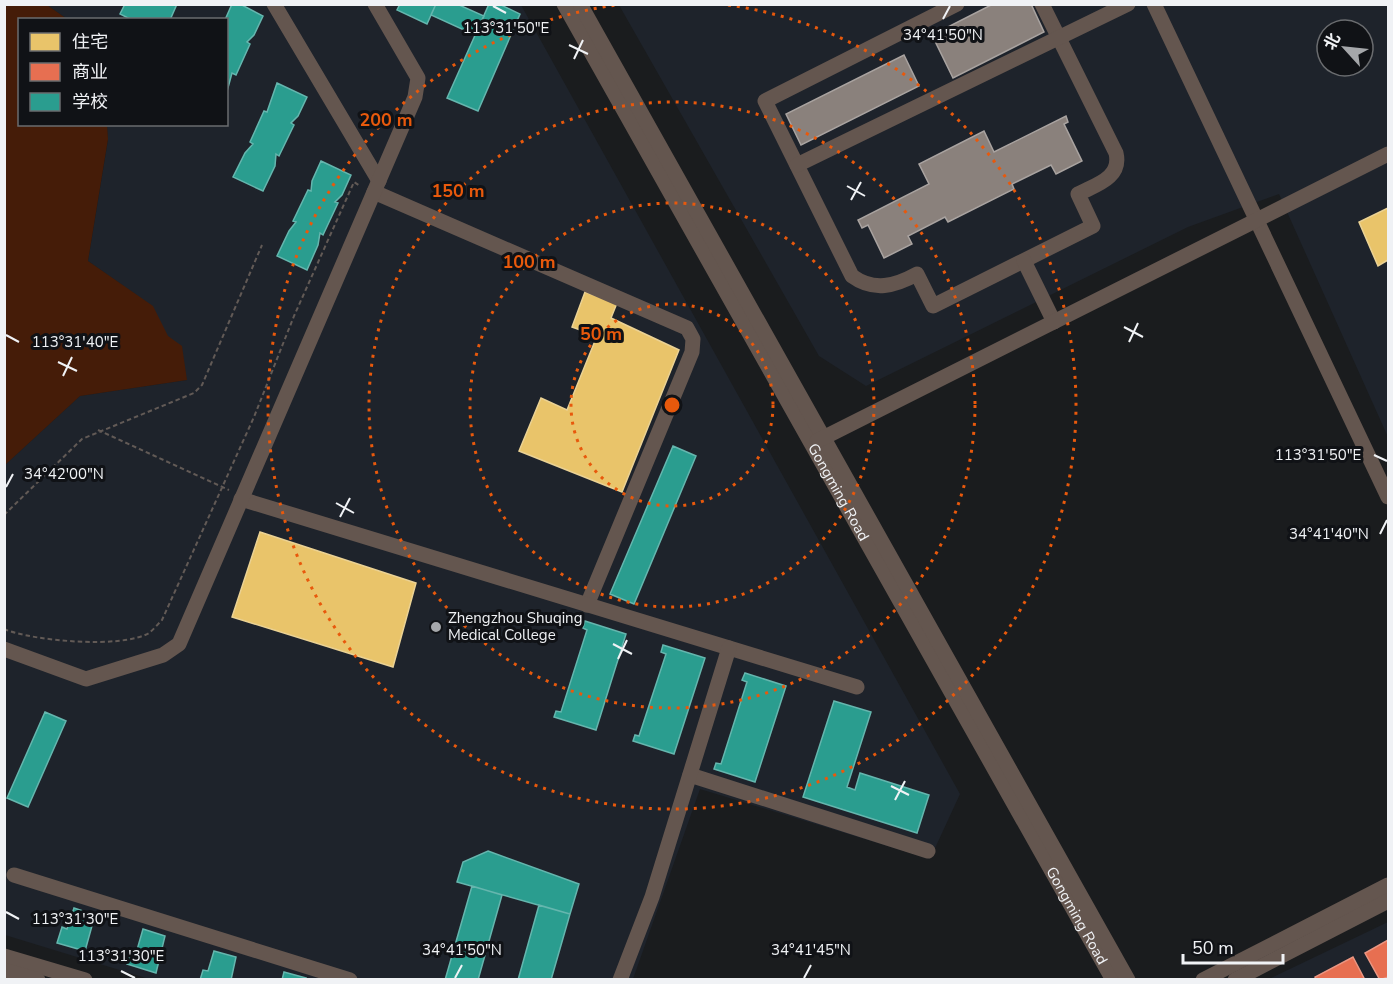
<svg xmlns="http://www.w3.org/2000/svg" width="1393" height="984" font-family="'Nunito Sans','Noto Sans SC',sans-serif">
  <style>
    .built { fill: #1e232b; fill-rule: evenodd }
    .green { fill: #451c08 }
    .homes { fill: #e9c46a; stroke: #ebd294; stroke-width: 1.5 }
    .shops { fill: #e76f51; stroke: #ea9682; stroke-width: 1.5 }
    .schools { fill: #2a9d8f; stroke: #65b6ae; stroke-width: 1.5 }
    .industry { fill: #8a817c; stroke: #a9a3a0; stroke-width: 1.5 }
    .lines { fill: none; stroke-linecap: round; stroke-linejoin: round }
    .path { stroke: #625a56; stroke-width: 2; stroke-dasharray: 4.5 3; stroke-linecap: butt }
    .minor { stroke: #64564f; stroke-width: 15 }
    .ticks { fill: none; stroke: #f0f2f5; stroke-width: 2 }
    .ring { fill: none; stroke: #e8590c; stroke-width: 3; stroke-dasharray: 3 6 }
    .poi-dot { fill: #a5a7aa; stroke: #101216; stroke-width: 2 }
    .labels { text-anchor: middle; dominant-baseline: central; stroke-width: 6; stroke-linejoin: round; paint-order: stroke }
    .street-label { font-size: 15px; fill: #f0f2f5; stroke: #101216 }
    .poi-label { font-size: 15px; fill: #f0f2f5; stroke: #101216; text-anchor: start }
    .ticks-label { font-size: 15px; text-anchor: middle; fill: #f0f2f5; stroke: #101216; stroke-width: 6; stroke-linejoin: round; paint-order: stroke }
    .centre { fill: #e8590c; stroke: #101216; stroke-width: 3 }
    .ring-label { font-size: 18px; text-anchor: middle; font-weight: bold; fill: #e8590c; stroke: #101216; stroke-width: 6; stroke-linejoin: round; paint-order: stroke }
  </style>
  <rect width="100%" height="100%" fill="#1a1c1e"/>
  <path class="built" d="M47 5H521L960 794 930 859 700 789 633 979H149L5 935V465L80 396 187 380 159 329 152 306 88 261 108 140 107 125 226 124V20L67 19Z
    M619 5H1388V437L1279 194 1188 227 866 386 819 356ZM1327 30H1363V66H1327Z
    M1388 922V979H1269Z"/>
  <path class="green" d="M5 4 47 5 67 19 20 20V124L107 125 108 139 88 261 153 306 168 336 182 346 187 380 80 396 5 465Z"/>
  <path class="homes" d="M1388 208V260L1378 266 1359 222Z
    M585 292 617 303 611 318 679 350 622 492 519 451 541 398 567 410 597 336 572 327Z
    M260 532 416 583 393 667 232 617Z"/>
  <path class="shops" d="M1388 940V977L1380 980 1365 953Z
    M1353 957 1365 980H1316L1315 977Z"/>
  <path class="schools" d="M125 4H177L170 20H132L120 14Z
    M232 4H240L263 16 254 35 247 42 250 44 236 75 232 73 226 95 225 20Z
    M400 4H436L427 24 397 10Z
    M436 4H457L484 16 475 35 431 15Z
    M489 4H499L520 14 478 111 447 98Z
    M277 83 307 97 298 116 291 123 294 125 279 156 276 154 275 166 263 191 233 177 245 153 253 144 250 142 264 111 267 112Z
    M321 161 351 175 342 195 335 202 338 203 323 235 320 233 318 245 307 270 277 256 289 231 296 222 293 221 308 190 311 191 312 181Z
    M673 446 696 456 634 604 610 594Z
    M585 621 626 634 596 730 554 717 556 711 561 712 587 630 583 628Z
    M663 645 705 658 674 754 633 741 635 735 639 736 666 654 661 652Z
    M745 673 786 686 755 782 714 769 716 763 721 764 747 682 742 680Z
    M834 701 871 712 847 787 855 790 860 773 929 795 917 833 803 797Z
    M45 712 66 721 28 807 7 798Z
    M488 851 579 884 570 914 457 882 463 862Z
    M472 886 502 895 478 980H445Z
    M539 905 570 914 551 980H518Z
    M74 908 95 915 85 951 57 943 62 927 67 929Z
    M143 929 165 936 156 973 127 964 132 949 137 950Z
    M214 951 236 957 231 980H200L203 970 208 971Z
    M284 972 306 978 305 980H282Z"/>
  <path class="industry" d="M993 4H1031L1044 32 953 78 932 35Z
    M904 55 919 86 801 145 786 114Z
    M1066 116 1068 122 1064 124 1082 161 1056 174 1051 165 1012 184 1014 189 948 222 945 217 908 236 912 244 884 258 868 225 862 228 858 220 929 184 919 164 984 131 994 152Z"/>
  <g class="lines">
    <path class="path" d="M98 430 229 490
      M4 515 82 439 194 393 202 385 262 245
      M4 629C32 641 122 649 149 633 153 630 158 624 162 620L254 417 294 316 354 182 360 186"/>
    <g class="minor">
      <path d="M274 4 379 181"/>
      <path id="s1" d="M564 4 1113 980"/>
      <path d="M580 4 1128 980"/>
      <path d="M957 4 765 101 852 276C874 292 895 286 917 274L933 306 1093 226 1078 194C1095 185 1122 178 1116 153L1042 4"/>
      <path d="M1154 4 1388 497"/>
      <path d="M797 165 1128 4"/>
      <path d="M374 192 687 328 693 339 692 352 587 605"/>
      <path d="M1024 261 1054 322"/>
      <path d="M817 441 1388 154"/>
      <path d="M241 499 857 687"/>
      <path d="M4 649 86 679 163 655 179 644 415 97 418 78 375 4"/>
      <path d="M690 775 928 851"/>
      <path d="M14 875 350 980"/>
      <path d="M4 956 85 980"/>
      <path d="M4 970 38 980"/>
      <path d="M620 980 652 897 729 648"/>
      <path d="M1203 980 1388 885"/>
      <path d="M1235 980 1388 901"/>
    </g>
  </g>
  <path class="ticks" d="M493 6 506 13M943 19 950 6M569 45 588 54M574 59 583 40M847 186 865 196M851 200 861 182M1124 327 1143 337M6 335 19 342M1129 342 1138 323M58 362 77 371M63 376 72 357M1374 455 1387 461M6 487 13 474M336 503 354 513M340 517 350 498M1380 534 1387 520M613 644 632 654M618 659 627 640M891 786 909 795M895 800 905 781M6 912 19 919M121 971 135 978M455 978 462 965M804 978 811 965"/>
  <g class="ring">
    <circle cx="672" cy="405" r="101"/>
    <circle cx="672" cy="405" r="202"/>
    <circle cx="672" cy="405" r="303"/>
    <path d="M728 5A404 404 0 1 1 616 5"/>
  </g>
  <circle class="poi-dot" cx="436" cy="627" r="6"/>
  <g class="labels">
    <g class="street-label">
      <text stroke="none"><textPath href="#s1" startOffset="560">Gongming Road</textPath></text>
      <text stroke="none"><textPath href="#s1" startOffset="1046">Gongming Road</textPath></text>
    </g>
    <g class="poi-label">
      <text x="448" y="618">Zhengzhou Shuqing<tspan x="448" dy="17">Medical College</tspan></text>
    </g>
  </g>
  <g class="ticks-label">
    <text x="506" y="33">113°31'50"E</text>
    <text x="943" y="40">34°41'50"N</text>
    <text x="75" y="347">113°31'40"E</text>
    <text x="1318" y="460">113°31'50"E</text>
    <text x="64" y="479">34°42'00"N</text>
    <text x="1329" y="539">34°41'40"N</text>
    <text x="75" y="924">113°31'30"E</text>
    <text x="462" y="955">34°41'50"N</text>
    <text x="811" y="955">34°41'45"N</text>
    <text x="121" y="961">113°31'30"E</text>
  </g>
  <circle cx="672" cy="405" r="9" class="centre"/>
  <g class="ring-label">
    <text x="386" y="126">200 m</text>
    <text x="458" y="197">150 m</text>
    <text x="529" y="268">100 m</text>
    <text x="601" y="340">50 m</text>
  </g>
  <rect width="1393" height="984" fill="none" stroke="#f0f2f5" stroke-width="12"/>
  <rect x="18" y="18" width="210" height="108" fill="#101216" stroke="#6a6c6f" stroke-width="1.5"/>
  <rect x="30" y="33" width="30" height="18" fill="#e9c46a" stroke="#6a6c6f" stroke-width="1.5"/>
  <text x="72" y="48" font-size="18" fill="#f0f2f5">住宅</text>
  <rect x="30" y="63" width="30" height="18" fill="#e76f51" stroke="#6a6c6f" stroke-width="1.5"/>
  <text x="72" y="78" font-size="18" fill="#f0f2f5">商业</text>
  <rect x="30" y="93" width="30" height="18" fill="#2a9d8f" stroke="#6a6c6f" stroke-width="1.5"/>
  <text x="72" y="108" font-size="18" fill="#f0f2f5">学校</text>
  <g transform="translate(1345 48) rotate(297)"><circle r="28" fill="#101216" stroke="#6a6c6f" stroke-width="1.5"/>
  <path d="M0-4.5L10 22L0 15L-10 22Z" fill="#a5a7aa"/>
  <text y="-9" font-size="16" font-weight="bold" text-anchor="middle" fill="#f0f2f5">北</text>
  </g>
  <path d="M1183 954v9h100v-9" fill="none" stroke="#f0f2f5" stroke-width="3"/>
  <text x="1192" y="954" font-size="18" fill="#f0f2f5" stroke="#101216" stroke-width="4.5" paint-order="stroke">50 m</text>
</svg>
